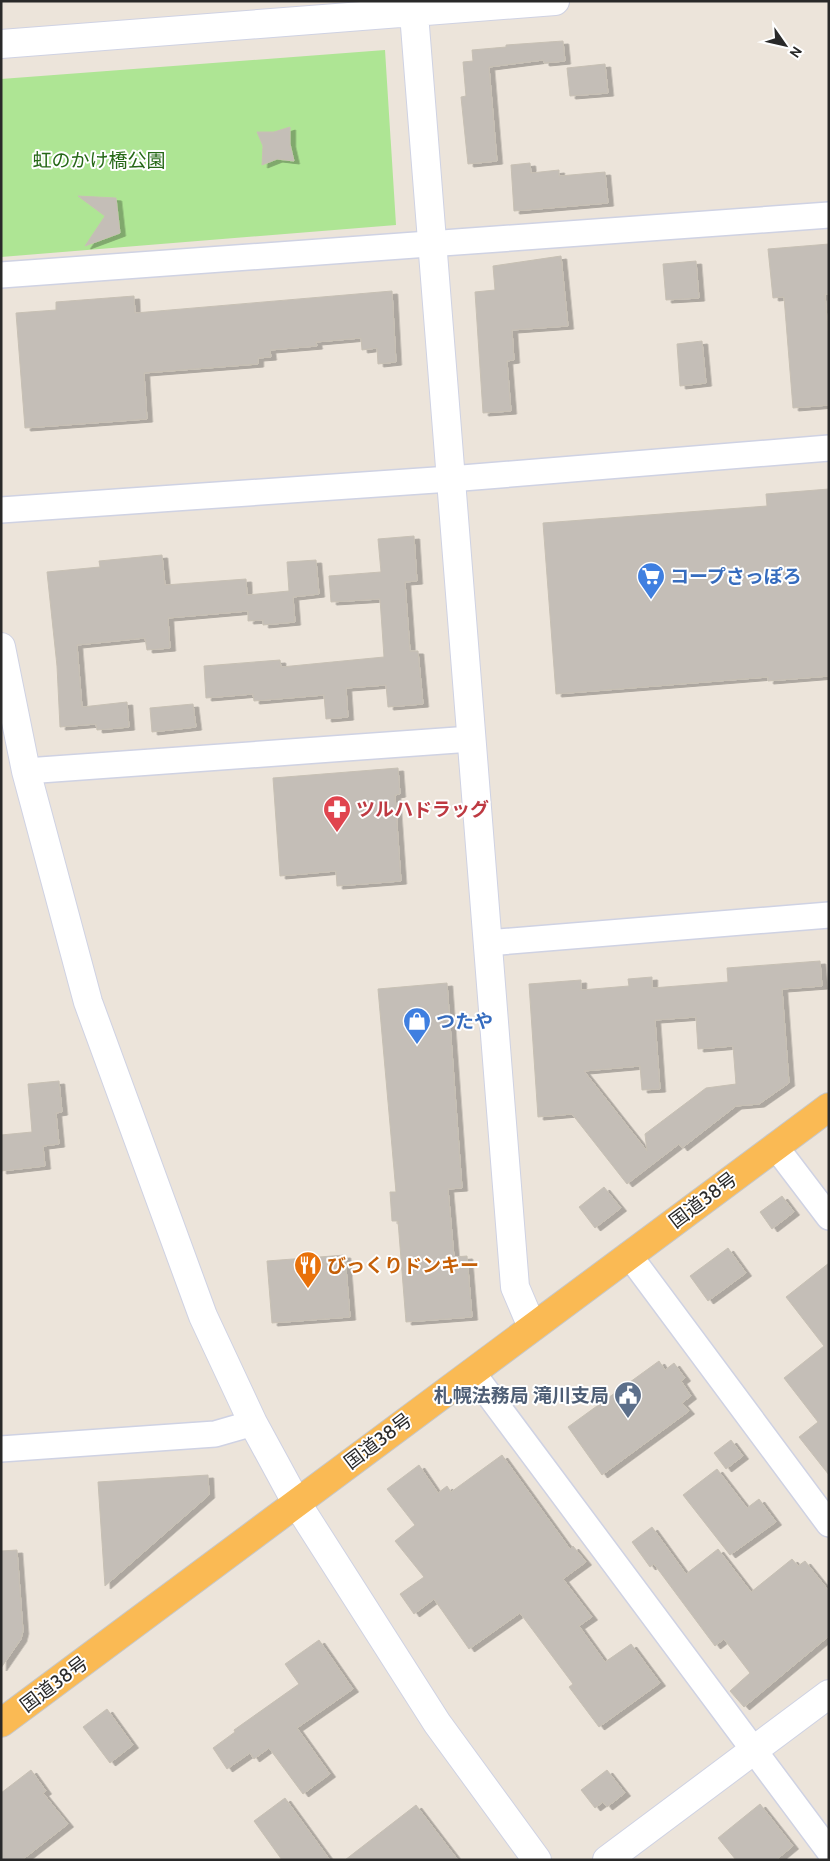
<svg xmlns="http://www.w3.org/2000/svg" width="830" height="1861" viewBox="0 0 830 1861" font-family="Cabin,'Noto Sans JP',sans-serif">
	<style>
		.green { fill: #aee594 }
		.building { fill: #c4beb7; stroke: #c7c0b4; fill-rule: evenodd; filter: url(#shadow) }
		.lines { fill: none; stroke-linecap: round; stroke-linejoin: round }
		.minor-casing { stroke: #cfd2e3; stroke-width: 28 }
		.tertiary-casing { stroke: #cfd2e3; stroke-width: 30 }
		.trunk-casing { stroke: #c7c7c7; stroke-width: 30 }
		.minor { stroke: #fff; stroke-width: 25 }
		.tertiary { stroke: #fff; stroke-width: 28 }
		.trunk { stroke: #faba54; stroke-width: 28 }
		.labels { text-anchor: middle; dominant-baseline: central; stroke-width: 4; stroke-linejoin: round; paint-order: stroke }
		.park-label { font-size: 19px; fill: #266817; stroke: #fff }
		.shop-label { font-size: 19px; font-weight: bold; fill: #366cbe; stroke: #fff; text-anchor: start }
		.health-label { font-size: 19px; font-weight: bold; fill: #be3a42; stroke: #fff; text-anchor: start }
		.street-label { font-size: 19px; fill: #292929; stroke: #fff }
		.food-label { font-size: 19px; font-weight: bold; fill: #c56008; stroke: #fff; text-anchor: start }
		.service-label { font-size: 19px; font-weight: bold; fill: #4e5e75; stroke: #fff; text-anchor: end }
	</style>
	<defs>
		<filter id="shadow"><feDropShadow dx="5.5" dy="3" stdDeviation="0" flood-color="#0004"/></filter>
	</defs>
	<rect width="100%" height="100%" fill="#ece4da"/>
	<path class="green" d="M 385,50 L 396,225 L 1,257 L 1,79 Z"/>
	<path class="building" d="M 563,41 L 565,61 L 544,63 L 543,60 L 489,67 L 497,161 L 468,164 L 461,97 L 466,96 L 463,62 L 473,61 L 472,50 L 506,47 L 506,45 Z
		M 605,64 L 608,93 L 570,96 L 567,68 Z
		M 290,127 L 290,144 L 294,161 L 277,159 L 262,165 L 263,146 L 257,132 L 274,132 Z
		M 530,163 L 531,173 L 559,170 L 559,176 L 605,172 L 608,203 L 514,211 L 511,165 Z
		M 78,196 L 116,198 L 120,233 L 85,246 L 105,216 Z
		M 829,244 L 829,294 L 825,294 L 829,345 L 829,405 L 793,408 L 784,297 L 773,298 L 768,249 Z
		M 561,256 L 568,326 L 512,330 L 514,360 L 507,361 L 511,411 L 483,413 L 475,292 L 495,290 L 493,266 Z
		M 696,261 L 699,298 L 666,300 L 663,264 Z
		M 392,291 L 396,362 L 378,364 L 377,348 L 362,350 L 361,338 L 316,342 L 317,346 L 270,350 L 271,357 L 258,358 L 258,364 L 144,373 L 147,419 L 25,428 L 16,313 L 56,310 L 56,302 L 134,296 L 135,313 Z
		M 702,341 L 706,383 L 680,386 L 677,344 Z
		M 829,489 L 829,676 L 768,681 L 768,677 L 556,694 L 543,523 L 767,506 L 766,494 Z
		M 414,536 L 417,581 L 405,582 L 410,651 L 418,651 L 423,704 L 388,707 L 386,685 L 346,688 L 348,717 L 326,719 L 324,695 L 254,701 L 253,694 L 206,698 L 204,666 L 280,660 L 281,667 L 384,657 L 380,599 L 331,602 L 329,576 L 381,572 L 378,539 Z
		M 162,555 L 165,585 L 246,579 L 247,595 L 289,591 L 287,562 L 316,560 L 319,594 L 293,597 L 295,622 L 263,625 L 263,620 L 248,621 L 248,611 L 168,618 L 170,648 L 147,650 L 145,638 L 77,645 L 82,707 L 127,702 L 129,727 L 97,730 L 96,724 L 60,727 L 57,666 L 47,572 L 100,567 L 99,561 Z
		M 193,704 L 196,727 L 152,732 L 150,708 Z
		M 398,768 L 400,794 L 395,795 L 401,881 L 337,886 L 336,871 L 280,876 L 273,778 Z
		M 820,961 L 822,986 L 782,989 L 789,1083 L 759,1104 L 736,1106 L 682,1148 L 679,1144 L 627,1184 L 572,1114 L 538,1117 L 529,984 L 581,980 L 581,990 L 629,986 L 628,979 L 652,977 L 652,988 L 728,982 L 727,968 ZM 696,1017 L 698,1049 L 733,1046 L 736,1084 L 706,1088 L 645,1134 L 647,1151 L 584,1071 L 640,1066 L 642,1090 L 660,1089 L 655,1020 Z
		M 447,983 L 462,1188 L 448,1189 L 454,1257 L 467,1256 L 472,1317 L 406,1322 L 398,1221 L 392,1221 L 390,1192 L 396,1192 L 378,989 Z
		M 59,1081 L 62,1112 L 56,1113 L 59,1144 L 43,1146 L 45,1166 L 1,1171 L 1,1135 L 32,1132 L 28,1084 Z
		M 604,1187 L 621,1208 L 595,1228 L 579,1207 Z
		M 782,1196 L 794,1212 L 772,1229 L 760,1212 Z
		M 728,1248 L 746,1273 L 708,1301 L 690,1276 Z
		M 345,1255 L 350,1317 L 272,1323 L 267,1261 Z
		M 829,1263 L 829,1475 L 799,1437 L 818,1422 L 784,1378 L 824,1346 L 786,1297 Z
		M 659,1361 L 665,1370 L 674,1363 L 685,1378 L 681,1381 L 691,1396 L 682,1403 L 689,1411 L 602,1475 L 568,1427 Z
		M 731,1440 L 743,1456 L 726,1469 L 714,1453 Z
		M 502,1455 L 570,1549 L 573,1546 L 586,1562 L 563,1579 L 592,1617 L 579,1626 L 605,1662 L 631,1644 L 660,1683 L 599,1727 L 569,1687 L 573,1684 L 520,1613 L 469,1649 L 434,1599 L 414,1614 L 400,1594 L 424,1577 L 395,1541 L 415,1525 L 387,1489 L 419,1465 L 438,1493 L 447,1486 L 451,1492 Z
		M 717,1469 L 747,1508 L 759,1499 L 776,1522 L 730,1555 L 683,1495 Z
		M 208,1475 L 209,1495 L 105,1586 L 98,1482 Z
		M 652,1527 L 686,1574 L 718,1549 L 751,1592 L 792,1559 L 798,1566 L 805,1561 L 829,1591 L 829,1636 L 744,1707 L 730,1691 L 750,1673 L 724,1639 L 715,1646 L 654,1564 L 650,1567 L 632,1542 Z
		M 17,1550 L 23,1631 L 21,1639 L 1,1668 L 1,1551 Z
		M 319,1640 L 353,1689 L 297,1728 L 330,1774 L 303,1794 L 269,1748 L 254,1759 L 250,1753 L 227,1769 L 213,1748 L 235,1732 L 234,1730 L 299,1684 L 285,1664 Z
		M 107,1709 L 133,1745 L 110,1763 L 83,1727 Z
		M 31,1770 L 46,1791 L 43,1793 L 68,1824 L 22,1860 L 1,1860 L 1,1793 Z
		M 607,1770 L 625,1793 L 607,1807 L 603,1802 L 595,1808 L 581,1790 Z
		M 285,1798 L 330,1860 L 282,1860 L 254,1821 Z
		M 760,1804 L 793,1846 L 776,1860 L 736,1860 L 718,1838 Z
		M 416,1805 L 458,1860 L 345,1860 Z"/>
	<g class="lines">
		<g class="minor-casing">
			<path id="minor" d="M 1,275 L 829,215
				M 1,510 L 450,479 L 829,448
				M 26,771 L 471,739
				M 487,943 L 829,915
				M 775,1146 L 829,1217
				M 629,1255 L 829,1524
				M 472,1372 L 829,1851
				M 1,1449 L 215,1434 L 253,1423"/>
		</g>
		<g class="tertiary-casing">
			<path id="tertiary" d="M 413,1 L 515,1287 L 532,1327
				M 1,44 L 555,1
				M 1,647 L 26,771 L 88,1002 L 203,1316 L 253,1423 L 296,1502 L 437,1723 L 537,1860
				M 607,1860 L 829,1694"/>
		</g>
		<g class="trunk-casing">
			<path id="trunk" d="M 1,1723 L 829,1107"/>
		</g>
		<use href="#minor" class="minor"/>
		<use href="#tertiary" class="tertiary"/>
		<use href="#trunk" class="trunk"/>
	</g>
	<defs>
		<g id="supermarket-pin" transform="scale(1.4375)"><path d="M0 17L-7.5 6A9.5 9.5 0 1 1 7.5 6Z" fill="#3f7fe0" stroke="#fff"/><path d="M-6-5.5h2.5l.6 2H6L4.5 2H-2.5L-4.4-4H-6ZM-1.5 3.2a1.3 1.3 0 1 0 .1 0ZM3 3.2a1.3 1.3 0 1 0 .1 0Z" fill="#fff"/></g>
		<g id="pharmacy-pin" transform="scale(1.4375)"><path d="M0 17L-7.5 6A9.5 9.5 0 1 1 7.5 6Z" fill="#e0444e" stroke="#fff"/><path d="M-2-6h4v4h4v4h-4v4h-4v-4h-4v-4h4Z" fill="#fff"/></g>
		<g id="shop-pin" transform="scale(1.4375)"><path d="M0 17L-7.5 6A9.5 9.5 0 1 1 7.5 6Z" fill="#3f7fe0" stroke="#fff"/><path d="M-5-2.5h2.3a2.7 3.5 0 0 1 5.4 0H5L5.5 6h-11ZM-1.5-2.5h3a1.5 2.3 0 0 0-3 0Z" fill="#fff"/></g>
		<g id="restaurant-pin" transform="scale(1.4375)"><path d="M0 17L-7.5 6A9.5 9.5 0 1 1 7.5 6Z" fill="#e8710a" stroke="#fff"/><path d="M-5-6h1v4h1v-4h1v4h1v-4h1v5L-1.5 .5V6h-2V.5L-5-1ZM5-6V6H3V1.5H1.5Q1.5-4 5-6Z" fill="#fff"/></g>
		<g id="civic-pin" transform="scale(1.4375)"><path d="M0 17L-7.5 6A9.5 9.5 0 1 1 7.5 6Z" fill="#5c6f8a" stroke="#fff"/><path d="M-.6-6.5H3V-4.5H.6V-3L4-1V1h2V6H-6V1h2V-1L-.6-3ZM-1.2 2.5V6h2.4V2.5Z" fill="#fff"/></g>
	</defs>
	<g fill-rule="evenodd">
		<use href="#supermarket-pin" x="651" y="576"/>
		<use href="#pharmacy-pin" x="337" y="809"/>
		<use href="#shop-pin" x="417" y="1021"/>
		<use href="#restaurant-pin" x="308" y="1265"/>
		<use href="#civic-pin" x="628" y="1395"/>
	</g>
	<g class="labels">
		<g class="park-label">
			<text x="99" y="160">虹のかけ橋公園</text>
		</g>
		<g class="shop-label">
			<text x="670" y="576">コープさっぽろ</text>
			<text x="436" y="1021">つたや</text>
		</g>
		<g class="health-label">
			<text x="356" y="809">ツルハドラッグ</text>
		</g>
		<g class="street-label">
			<text transform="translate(703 1200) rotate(-37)">国道38号</text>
			<text transform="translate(378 1441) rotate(-37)">国道38号</text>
			<text transform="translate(54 1684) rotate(-37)">国道38号</text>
		</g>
		<g class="food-label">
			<text x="327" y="1265">びっくりドンキー</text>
		</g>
		<g class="service-label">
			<text x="609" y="1395">札幌法務局 滝川支局</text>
		</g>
	</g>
	<rect width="830" height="1861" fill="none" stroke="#292929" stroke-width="5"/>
	<g transform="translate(785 45) rotate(124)" stroke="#ffffff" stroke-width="4" paint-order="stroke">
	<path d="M0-4L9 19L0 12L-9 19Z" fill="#292929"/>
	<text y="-8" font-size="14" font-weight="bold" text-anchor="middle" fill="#292929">N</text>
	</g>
</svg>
